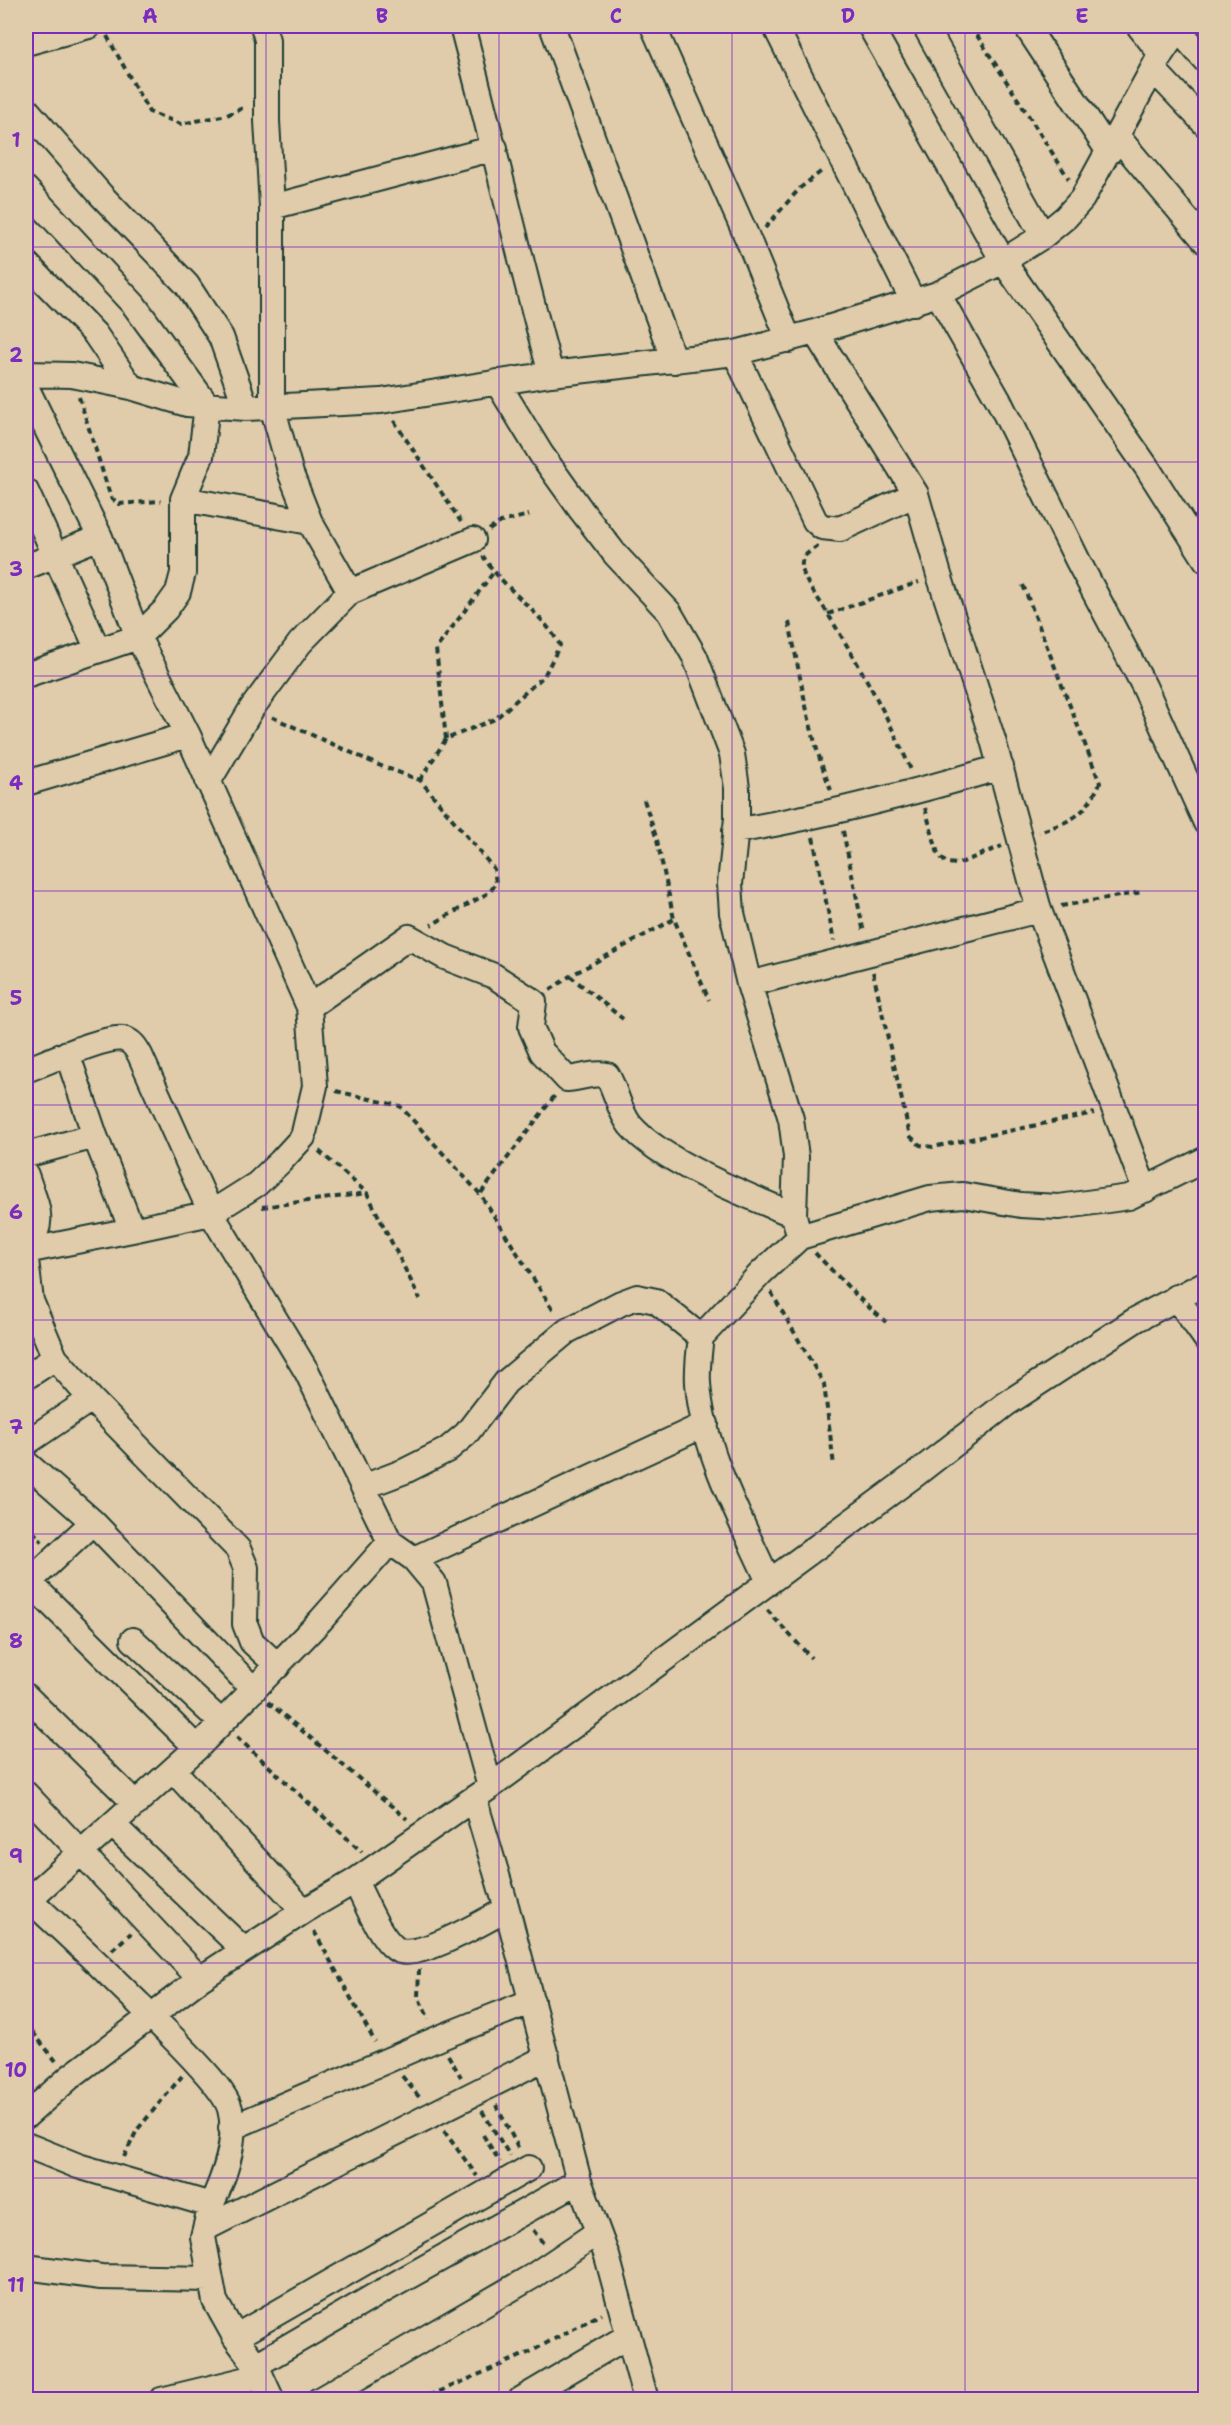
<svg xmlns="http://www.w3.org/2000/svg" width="1231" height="2425" viewBox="0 0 1231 2425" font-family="'Shantell Sans',sans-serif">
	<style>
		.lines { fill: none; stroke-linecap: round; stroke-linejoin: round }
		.minor-casing { stroke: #1f3d34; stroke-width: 28 }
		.path { stroke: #1f3d34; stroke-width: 4; stroke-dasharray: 6 4.5; stroke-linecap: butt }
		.minor { stroke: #e0cbaa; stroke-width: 24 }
		.grid { fill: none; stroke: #7b2cbf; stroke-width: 1.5; stroke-opacity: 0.55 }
		.neatline { fill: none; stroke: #7b2cbf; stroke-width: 2 }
		.grid-label { font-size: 20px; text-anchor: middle; font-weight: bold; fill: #7b2cbf }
	</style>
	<rect width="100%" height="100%" fill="#e0cbaa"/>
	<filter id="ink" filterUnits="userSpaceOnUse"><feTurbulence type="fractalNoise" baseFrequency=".0167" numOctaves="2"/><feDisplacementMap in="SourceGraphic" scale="12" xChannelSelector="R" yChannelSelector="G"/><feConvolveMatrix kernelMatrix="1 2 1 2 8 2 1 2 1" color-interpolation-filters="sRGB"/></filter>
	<g filter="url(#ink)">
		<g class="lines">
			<g class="minor-casing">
				<path id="minor" d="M 263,26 L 267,40 L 267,121 L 272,207 L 272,406 L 291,474 L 310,522
					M 462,26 C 493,141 519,258 551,374
					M 552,26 L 674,361
					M 653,26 L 750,244 L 789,340
					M 775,26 L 914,303
					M 870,26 L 1003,261 L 1148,469 L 1206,560
					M 925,26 L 1043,236
					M 1026,26 L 1109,152
					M 1139,26 L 1161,54
					M 1178,29 L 1206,61
					M 26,43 L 89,26
					M 1154,70 L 1206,125
					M 26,109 L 101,195 L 187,285 L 221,337 L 246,408
					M 1117,136 L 1206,242
					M 26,189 L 134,305 L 207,405 L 201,456 L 183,499 L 183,573 L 178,592 L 166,609 L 138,637 L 26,675
					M 272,207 L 495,148
					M 26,263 L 95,334 L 131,387
					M 938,294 L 999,401 L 1078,561 L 1144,686 L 1206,823
					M 815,332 L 916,494 L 939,575 L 993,740 L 1039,910 L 1145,1190
					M 735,353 L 815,521 L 822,527 L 840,529 L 916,494
					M 26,374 L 72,375 L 131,387 L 187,404 L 246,408 L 381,401 L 551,374 L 735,353 L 815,332 L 938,294 L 1003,261 L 1043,236 L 1066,217 L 1082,199 L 1161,54 L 1180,26
					M 497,382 L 541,454 L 581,510 L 615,554 L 669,612 L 695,657 L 732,754 L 737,788 L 737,818 L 730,884 L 732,913 L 749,984 L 791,1119 L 796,1157 L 794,1215
					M 26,387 L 100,537 L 138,637 L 188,735 L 309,1007 L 315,1086 L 303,1137 L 280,1162 L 257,1184 L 211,1213 L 132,1230 L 95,1136 L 67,1053
					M 26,491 L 98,650
					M 183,499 L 310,522 L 350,592 L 473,540
					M 26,567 L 100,537
					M 208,782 L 252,708 L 300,643 L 350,592
					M 26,783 L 188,735
					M 735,831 C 826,816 913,793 1001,767
					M 749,984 L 1039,910
					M 309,1007 L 409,937 L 445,957 L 494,976 L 534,1002 L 531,1027 L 542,1052 L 567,1079 C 580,1078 596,1072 607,1075 C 616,1090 619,1111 630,1125 C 660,1161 750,1197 794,1215 L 797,1228
					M 26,1070 C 45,1063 106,1035 124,1039 C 133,1042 136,1048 140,1055 L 211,1213 L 307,1372 L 390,1542 L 414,1559 L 434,1583 L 490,1787
					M 26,1155 L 95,1136
					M 26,1175 C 36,1206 48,1221 26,1250
					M 26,1251 L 132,1230
					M 26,1260 L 31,1301 L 55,1358 L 91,1399 L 238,1549 L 246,1568 L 245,1624 L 252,1642 L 278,1666
					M 1176,1297 L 1206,1339
					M 701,1337 C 699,1352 697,1367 698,1383 C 702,1449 742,1522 769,1582
					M 26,1377 L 55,1358
					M 26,1443 L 91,1399
					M 26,1463 L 93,1522 L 254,1690
					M 363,1487 L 405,1471 L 447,1450 L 466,1434 L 506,1382 L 567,1331 L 621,1303 L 637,1297 L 656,1301 L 701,1337 L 761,1273 L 800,1237 L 930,1198 L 963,1195 L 1021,1205 L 1059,1207 L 1129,1197 L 1206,1159
					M 414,1559 L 706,1424
					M 26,1579 L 197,1748
					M 29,1582 L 93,1522
					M 133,1640 L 221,1722
					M 26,1696 L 136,1804
					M 173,1770 L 304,1911
					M 26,1794 L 200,1979
					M 474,1798 L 507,1909 L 579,2181 L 607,2256 L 646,2400
					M 113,1825 L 244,1950
					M 355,1881 C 365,1900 379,1937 396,1949 C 415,1963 488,1919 507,1909
					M 29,1899 C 79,1945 128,1992 176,2041 C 190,2056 225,2090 230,2109 C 238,2139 224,2178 211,2205
					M 26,1902 L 197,1748 L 321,1620 L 390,1542
					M 26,2116 L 70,2077 L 200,1979 L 304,1911 L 355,1881 L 490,1787 L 916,1474 L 1006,1404 L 1137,1319 L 1206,1283
					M 231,2128 L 439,2038 L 532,2001
					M 26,2145 L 78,2166 L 211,2205 L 203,2237 L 215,2301 L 235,2337 L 256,2365 L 272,2400
					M 206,2228 L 547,2057
					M 26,2267 L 101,2277 L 210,2279
					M 235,2337 L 529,2168
					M 256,2365 L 381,2292 L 579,2181
					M 161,2400 L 260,2376
					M 319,2400 L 533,2276 L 598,2232
					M 520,2400 L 628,2336"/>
			</g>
			<path class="path" d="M 971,26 L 1069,179
				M 107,36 L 149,112 L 181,124 L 227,115 L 245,107
				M 765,228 L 800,188 L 823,170
				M 79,397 L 111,498 L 119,504 L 161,501
				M 394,421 L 461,522
				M 489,530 L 501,522 L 529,515
				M 818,546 C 812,550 803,555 802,562 C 800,575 814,593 821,603 C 855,657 886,712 911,770
				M 1023,585 L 1100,783 C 1084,817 1073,820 1039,832
				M 828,614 L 919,582
				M 789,622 C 801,679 809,736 831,790
				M 272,717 L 381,766 L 420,780 L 494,869 L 496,883 L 490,892 L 431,925
				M 446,739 L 436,649 L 493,573
				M 420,780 L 446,739 L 495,719 L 544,676 L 560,645 C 540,610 504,590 483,556
				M 644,800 L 657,840 L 674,919 L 709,1000
				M 925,808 L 938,854 L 946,863 L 958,864 L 1002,846
				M 843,831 L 864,933
				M 813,837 L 834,941
				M 1061,906 L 1142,892
				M 873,972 L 910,1136 L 920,1145 L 933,1147 L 1094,1113
				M 570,976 L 623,1019
				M 550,990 L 570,976 L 674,919
				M 336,1091 L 400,1106 L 480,1194 L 555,1313
				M 319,1151 L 367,1193 L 420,1299
				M 481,1193 L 556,1094
				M 262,1207 L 367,1193
				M 815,1253 L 865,1304 L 886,1322
				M 771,1292 L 824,1384 L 834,1466
				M 26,1523 L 42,1542
				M 767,1610 L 811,1658
				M 268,1702 L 407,1819
				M 237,1737 L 362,1852
				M 314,1931 L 375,2042
				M 112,1950 L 131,1933
				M 419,1969 L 418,1997 L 429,2019
				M 26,2024 L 56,2061
				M 448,2055 L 461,2077
				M 402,2076 L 420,2098
				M 496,2105 L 519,2149
				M 482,2111 L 510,2156
				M 444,2131 L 477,2176
				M 483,2135 L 500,2162
				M 124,2157 L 137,2130 L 182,2076
				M 533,2230 L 543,2243
				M 420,2400 L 528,2353 L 601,2314"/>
			<use href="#minor" class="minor"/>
		</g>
	</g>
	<path class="grid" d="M 266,26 L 266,2400M 499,26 L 499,2400M 732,26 L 732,2400M 965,26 L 965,2400M 26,247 L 1206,247M 26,462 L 1206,462M 26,676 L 1206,676M 26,891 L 1206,891M 26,1105 L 1206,1105M 26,1320 L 1206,1320M 26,1534 L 1206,1534M 26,1749 L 1206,1749M 26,1963 L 1206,1963M 26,2178 L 1206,2178"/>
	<rect width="1231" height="2425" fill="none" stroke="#e0cbaa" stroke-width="66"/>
	<rect x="33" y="33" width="1165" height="2359" class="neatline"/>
	<g class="grid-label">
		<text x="150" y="23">A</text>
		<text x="382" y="23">B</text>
		<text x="616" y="23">C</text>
		<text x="848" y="23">D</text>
		<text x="1082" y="23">E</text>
		<text x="16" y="147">1</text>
		<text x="16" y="362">2</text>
		<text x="16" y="576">3</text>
		<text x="16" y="790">4</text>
		<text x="16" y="1005">5</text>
		<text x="16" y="1219">6</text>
		<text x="16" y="1434">7</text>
		<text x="16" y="1648">8</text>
		<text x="16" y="1863">9</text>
		<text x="16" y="2077">10</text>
		<text x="16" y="2292">11</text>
	</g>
</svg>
